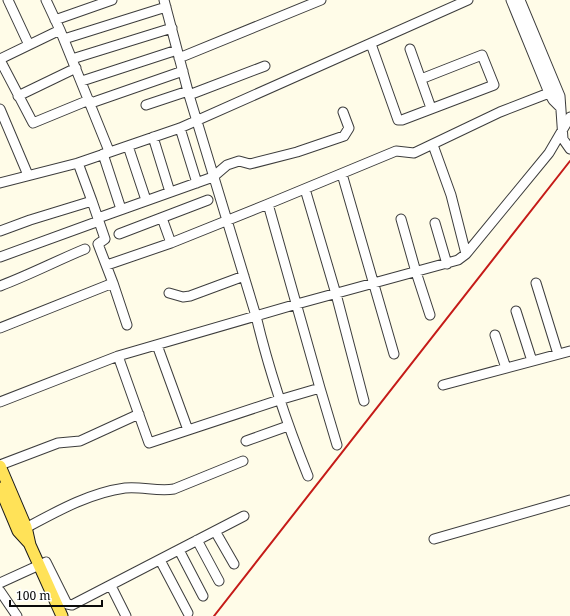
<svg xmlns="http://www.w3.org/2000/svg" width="570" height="616" viewBox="0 0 570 616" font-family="'Noto Serif',serif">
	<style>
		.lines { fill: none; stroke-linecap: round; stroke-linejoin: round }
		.minor-casing { stroke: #3d3d3d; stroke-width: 11 }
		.major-casing { stroke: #1b1b1b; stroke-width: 13 }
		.minor { stroke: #fff; stroke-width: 9 }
		.major { stroke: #ffe258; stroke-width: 11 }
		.rail { stroke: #c51b18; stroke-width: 2 }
	</style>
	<rect width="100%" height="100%" fill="#fffce8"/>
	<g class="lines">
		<g class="minor-casing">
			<path id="minor" d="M 8,0 L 29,45
				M 164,0 L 189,95 L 256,316 C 269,371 287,424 308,476
				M 511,0 L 549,93 L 553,100 L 560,107
				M 520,0 L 560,96 L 563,139 L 570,149
				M 55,20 L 112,0
				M 60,30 L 109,151
				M 64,39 L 166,7
				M 371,44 L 398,120 L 402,120 L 494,85 L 482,55 L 421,79
				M 410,49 L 431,108
				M 179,58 L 321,0
				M 0,59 L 60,30 L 46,0
				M 72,59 L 172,28
				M 0,60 L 33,123 L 89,100
				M 82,81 L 177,50
				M 189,95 L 265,66
				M 18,96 L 76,68
				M 91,103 L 183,71
				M 146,105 L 188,91
				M 0,109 L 28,175
				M 180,128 L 197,183
				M 153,137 L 170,192
				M 433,145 L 451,195 L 466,254
				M 128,146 L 146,200
				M 103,154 L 121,209
				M 78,163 L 92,201
				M 342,174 L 394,354
				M 0,183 L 78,163 L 180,128 L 468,0
				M 305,189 L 336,294 L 364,401
				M 98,218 L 213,177 L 227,165 L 239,161 L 250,164 L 297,152 L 344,136 L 349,128 L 343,112
				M 162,218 L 171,243
				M 401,219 L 416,272 L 430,315
				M 435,223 L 447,264
				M 0,231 L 30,220 L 92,201 L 105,239 L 98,244 L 113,283 L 0,328
				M 119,234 L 208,200
				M 0,257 L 99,221
				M 107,265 L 171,243 L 268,204
				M 113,283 L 127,325
				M 536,283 L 558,354
				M 0,286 C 29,275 56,261 85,249
				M 169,293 L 183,297 L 190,296 L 244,276
				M 516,311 L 532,361
				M 495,335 L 506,368
				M 157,345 L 188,430
				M 118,356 L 149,443 L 279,400 L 320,388 L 268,204 L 396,151 L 414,153 L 500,112 L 549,93
				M 443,385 L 570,351
				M 320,388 L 337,445
				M 0,402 L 118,356 L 297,304 L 458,260 L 466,254 L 549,153 L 570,117
				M 246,441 L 288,426
				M 0,465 L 58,443 L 80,441 L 139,414
				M 22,530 C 54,513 88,493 125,488 C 141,486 158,492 174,489 L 243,461
				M 215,531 L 234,564
				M 434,539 L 570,500
				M 197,540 L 219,581
				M 179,550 L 203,596
				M 160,560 L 188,613
				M 0,583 L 46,562 L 67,604 L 72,605 L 244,516
				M 111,586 L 126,616
				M 0,591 L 17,616"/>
		</g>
		<g class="major-casing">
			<path id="major" d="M 0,466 L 26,527 L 30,545 L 62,616
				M 0,488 L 18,531 L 29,543"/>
		</g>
		<use href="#minor" class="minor"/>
		<use href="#major" class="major"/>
		<path class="rail" d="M 214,616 L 570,161"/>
	</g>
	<path d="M10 600v6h92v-6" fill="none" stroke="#0a0a0a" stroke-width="2"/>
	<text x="16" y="600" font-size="12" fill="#0a0a0a" stroke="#ffffff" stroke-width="3" paint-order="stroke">100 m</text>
</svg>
